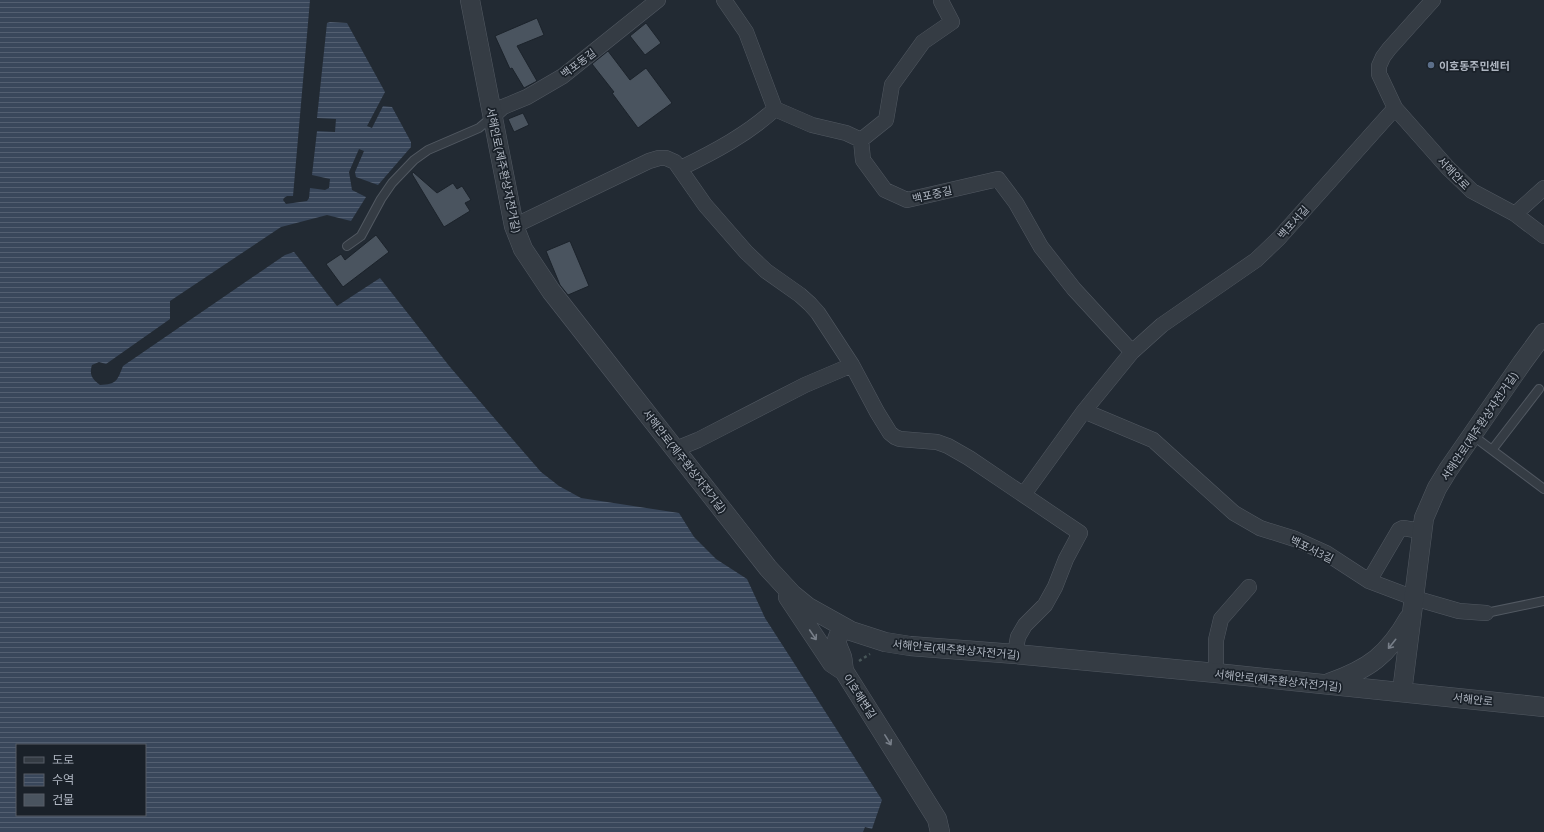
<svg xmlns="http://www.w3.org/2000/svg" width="1544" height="832" viewBox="0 0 1544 832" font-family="'Open Sans','Noto Sans KR',sans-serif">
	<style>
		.water { fill: url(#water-rules); fill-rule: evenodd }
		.building { fill: #4a545f; stroke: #1c232b }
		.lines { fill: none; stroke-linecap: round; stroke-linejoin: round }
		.service-casing { stroke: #525962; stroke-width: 10 }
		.minor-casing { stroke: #525962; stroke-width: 16 }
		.tertiary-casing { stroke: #525962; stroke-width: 20 }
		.path { stroke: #485759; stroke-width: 2.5; stroke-dasharray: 3 3; stroke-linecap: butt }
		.service { stroke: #353c44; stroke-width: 8 }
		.minor { stroke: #353c44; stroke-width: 15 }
		.tertiary { stroke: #353c44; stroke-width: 19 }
		.oneway { stroke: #787f89 }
		.service-dot { fill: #5c6f8a; stroke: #1a2129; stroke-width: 1.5 }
		.labels { text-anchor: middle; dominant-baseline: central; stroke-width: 3.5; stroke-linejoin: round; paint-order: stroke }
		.street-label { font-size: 11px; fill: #afb6c1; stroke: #1a2129 }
		.poi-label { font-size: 11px; font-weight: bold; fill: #afb6c1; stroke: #1a2129; text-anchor: start }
	</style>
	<defs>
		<pattern id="water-rules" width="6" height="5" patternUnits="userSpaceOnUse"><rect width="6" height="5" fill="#39475b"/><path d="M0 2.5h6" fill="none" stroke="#535f71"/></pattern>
	</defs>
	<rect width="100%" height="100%" fill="#222a33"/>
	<path class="water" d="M 0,0 L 310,0 L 293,196 L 287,196 L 284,198 L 283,200 L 286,204 L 307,201 L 309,198 L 310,188 L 325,190 L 329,188 L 330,179 L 312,175 L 317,131 L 335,132 L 336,119 L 317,118 L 327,23 L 330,22 L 347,23 L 385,92 L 367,126 L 372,128 L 383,106 L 392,107 L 411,142 L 411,147 L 378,185 L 356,177 L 355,172 L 364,151 L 359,149 L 349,172 L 352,190 L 366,197 L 351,221 L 327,215 L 281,227 L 170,301 L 170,319 L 106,364 L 99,362 L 92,365 C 89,375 92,379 100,385 C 117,384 117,381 123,366 L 285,255 L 294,252 L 337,306 L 380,278 L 450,367 L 541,472 L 559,486 L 581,498 L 679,513 L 694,537 L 716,559 L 747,579 L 765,618 L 882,800 L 872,829 L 865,827 L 863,832 L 0,832 ZM 17,745 L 145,745 L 145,815 L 17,815 Z"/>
	<path class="building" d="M 537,18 L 544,35 L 517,46 L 537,81 L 524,88 L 512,68 L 510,69 L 495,36 Z
		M 646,23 L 661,43 L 645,55 L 630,36 Z
		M 608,51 L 630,80 L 646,68 L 672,103 L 638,128 L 612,93 L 614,92 L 592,64 Z
		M 523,113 L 529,125 L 514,132 L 508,119 Z
		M 413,172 L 437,193 L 453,183 L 457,189 L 462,186 L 471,200 L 465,203 L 470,211 L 444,227 L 412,174 Z
		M 376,235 L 389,252 L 343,287 L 326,264 L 341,254 L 345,260 Z
		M 570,241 L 589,286 L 568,295 L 560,285 L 546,251 Z"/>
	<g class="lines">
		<g class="service-casing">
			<path id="service" d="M 347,246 L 361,236 L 381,199 L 392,183 L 414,160 L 428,150 L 479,128 L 492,117
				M 1472,435 L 1544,489
				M 1492,450 L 1539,389
				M 1486,613 L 1544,601"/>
		</g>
		<g class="minor-casing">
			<path id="minor" d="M 724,0 L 746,32 L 775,109
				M 1433,0 L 1389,49 L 1383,57 L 1379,66 L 1379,74 L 1395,108 L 1448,168 L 1472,191 L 1515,214 L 1544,236
				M 493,116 L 503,107 L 527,97 L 563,76 L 658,0
				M 861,140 L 886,120 L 892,85 L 923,42 L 952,22 L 941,1
				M 681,168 C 714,152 748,134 775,109 L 812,125 L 846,133 L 861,140 L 863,160 L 885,190 L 907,200 L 998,179 L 1016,203 L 1041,247 L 1074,289 L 1132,352
				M 1515,214 L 1544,188
				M 514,226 L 649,161 L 659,158 L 666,158 L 675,162 L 705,205 L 746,252 L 766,271 L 800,295 L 810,304 L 818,313 L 852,365 L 877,412 L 890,433 L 895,437 L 900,439 L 937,442 L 948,446 L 969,458 L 1080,533 L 1066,559 L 1055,587 L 1045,605 L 1025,625 L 1018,637 L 1015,654
				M 1084,411 L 1153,440 L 1234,513 L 1260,528 L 1295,539 L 1326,553 L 1369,581 L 1414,598 L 1459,611 L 1486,613
				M 676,449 L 698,440 L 805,385 L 852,365
				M 1024,494 L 1084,411 L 1132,352 L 1162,325 L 1256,260 L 1279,238 L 1395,108
				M 1369,581 L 1399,530 L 1403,528 L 1421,531
				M 1216,673 L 1216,640 L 1221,619 L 1249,587"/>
		</g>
		<g class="tertiary-casing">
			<path id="tertiary" d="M 470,0 L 514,226 L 523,249 L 551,291 L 768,568 L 792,594 L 808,607 L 851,631 L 885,642 L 910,646 L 1015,654 L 1216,673 L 1544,707
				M 788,597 L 832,663 L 844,671 L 937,819 L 940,832
				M 843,627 C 834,643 836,641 842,657 C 843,661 843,666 844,670
				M 1329,683 C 1369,669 1388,655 1409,618
				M 1402,692 L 1424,518 L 1437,488 L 1448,470 L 1522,363 L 1544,333"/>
		</g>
		<path class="path" d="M 859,661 L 870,654"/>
		<use href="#service" class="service"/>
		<use href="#minor" class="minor"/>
		<use href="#tertiary" class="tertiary"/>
	</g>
	<defs><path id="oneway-shaft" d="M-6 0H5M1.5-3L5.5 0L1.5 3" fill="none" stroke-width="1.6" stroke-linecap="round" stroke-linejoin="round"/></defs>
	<g class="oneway">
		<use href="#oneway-shaft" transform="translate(813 635) rotate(56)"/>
		<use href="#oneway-shaft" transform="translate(1392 644) rotate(129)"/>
		<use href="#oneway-shaft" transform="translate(888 740) rotate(58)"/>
	</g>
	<circle class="service-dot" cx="1431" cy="65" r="4"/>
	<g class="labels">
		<g class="street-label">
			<text transform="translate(578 63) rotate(-37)">백포동길</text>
			<text transform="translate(504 170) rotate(78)">서해안로(제주환상자전거길)</text>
			<text transform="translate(1454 173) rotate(46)">서해안로</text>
			<text transform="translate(932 194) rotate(-13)">백포중길</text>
			<text transform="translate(1293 222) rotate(-48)">백포서길</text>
			<text transform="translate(1479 426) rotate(-56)">서해안로(제주환상자전거길)</text>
			<text transform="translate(685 461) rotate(52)">서해안로(제주환상자전거길)</text>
			<text transform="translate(1312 549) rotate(26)">백포서3길</text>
			<text transform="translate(956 649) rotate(5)">서해안로(제주환상자전거길)</text>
			<text transform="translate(1278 680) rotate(6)">서해안로(제주환상자전거길)</text>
			<text transform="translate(860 696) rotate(57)">이호해변길</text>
			<text transform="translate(1473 699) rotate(6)">서해안로</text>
		</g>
		<g class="poi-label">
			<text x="1439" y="65">이호동주민센터</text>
		</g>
	</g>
	<rect x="16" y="744" width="130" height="72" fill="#1a2129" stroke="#565d66"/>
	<rect x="24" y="757" width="20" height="6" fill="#353c44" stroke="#565d66"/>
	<text x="52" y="764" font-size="12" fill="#afb6c1">도로</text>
	<rect x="24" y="774" width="20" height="12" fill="url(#water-rules)" stroke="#565d66"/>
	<text x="52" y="784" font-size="12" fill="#afb6c1">수역</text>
	<rect x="24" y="794" width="20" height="12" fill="#4a545f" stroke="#565d66"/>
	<text x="52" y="804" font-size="12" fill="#afb6c1">건물</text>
</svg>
